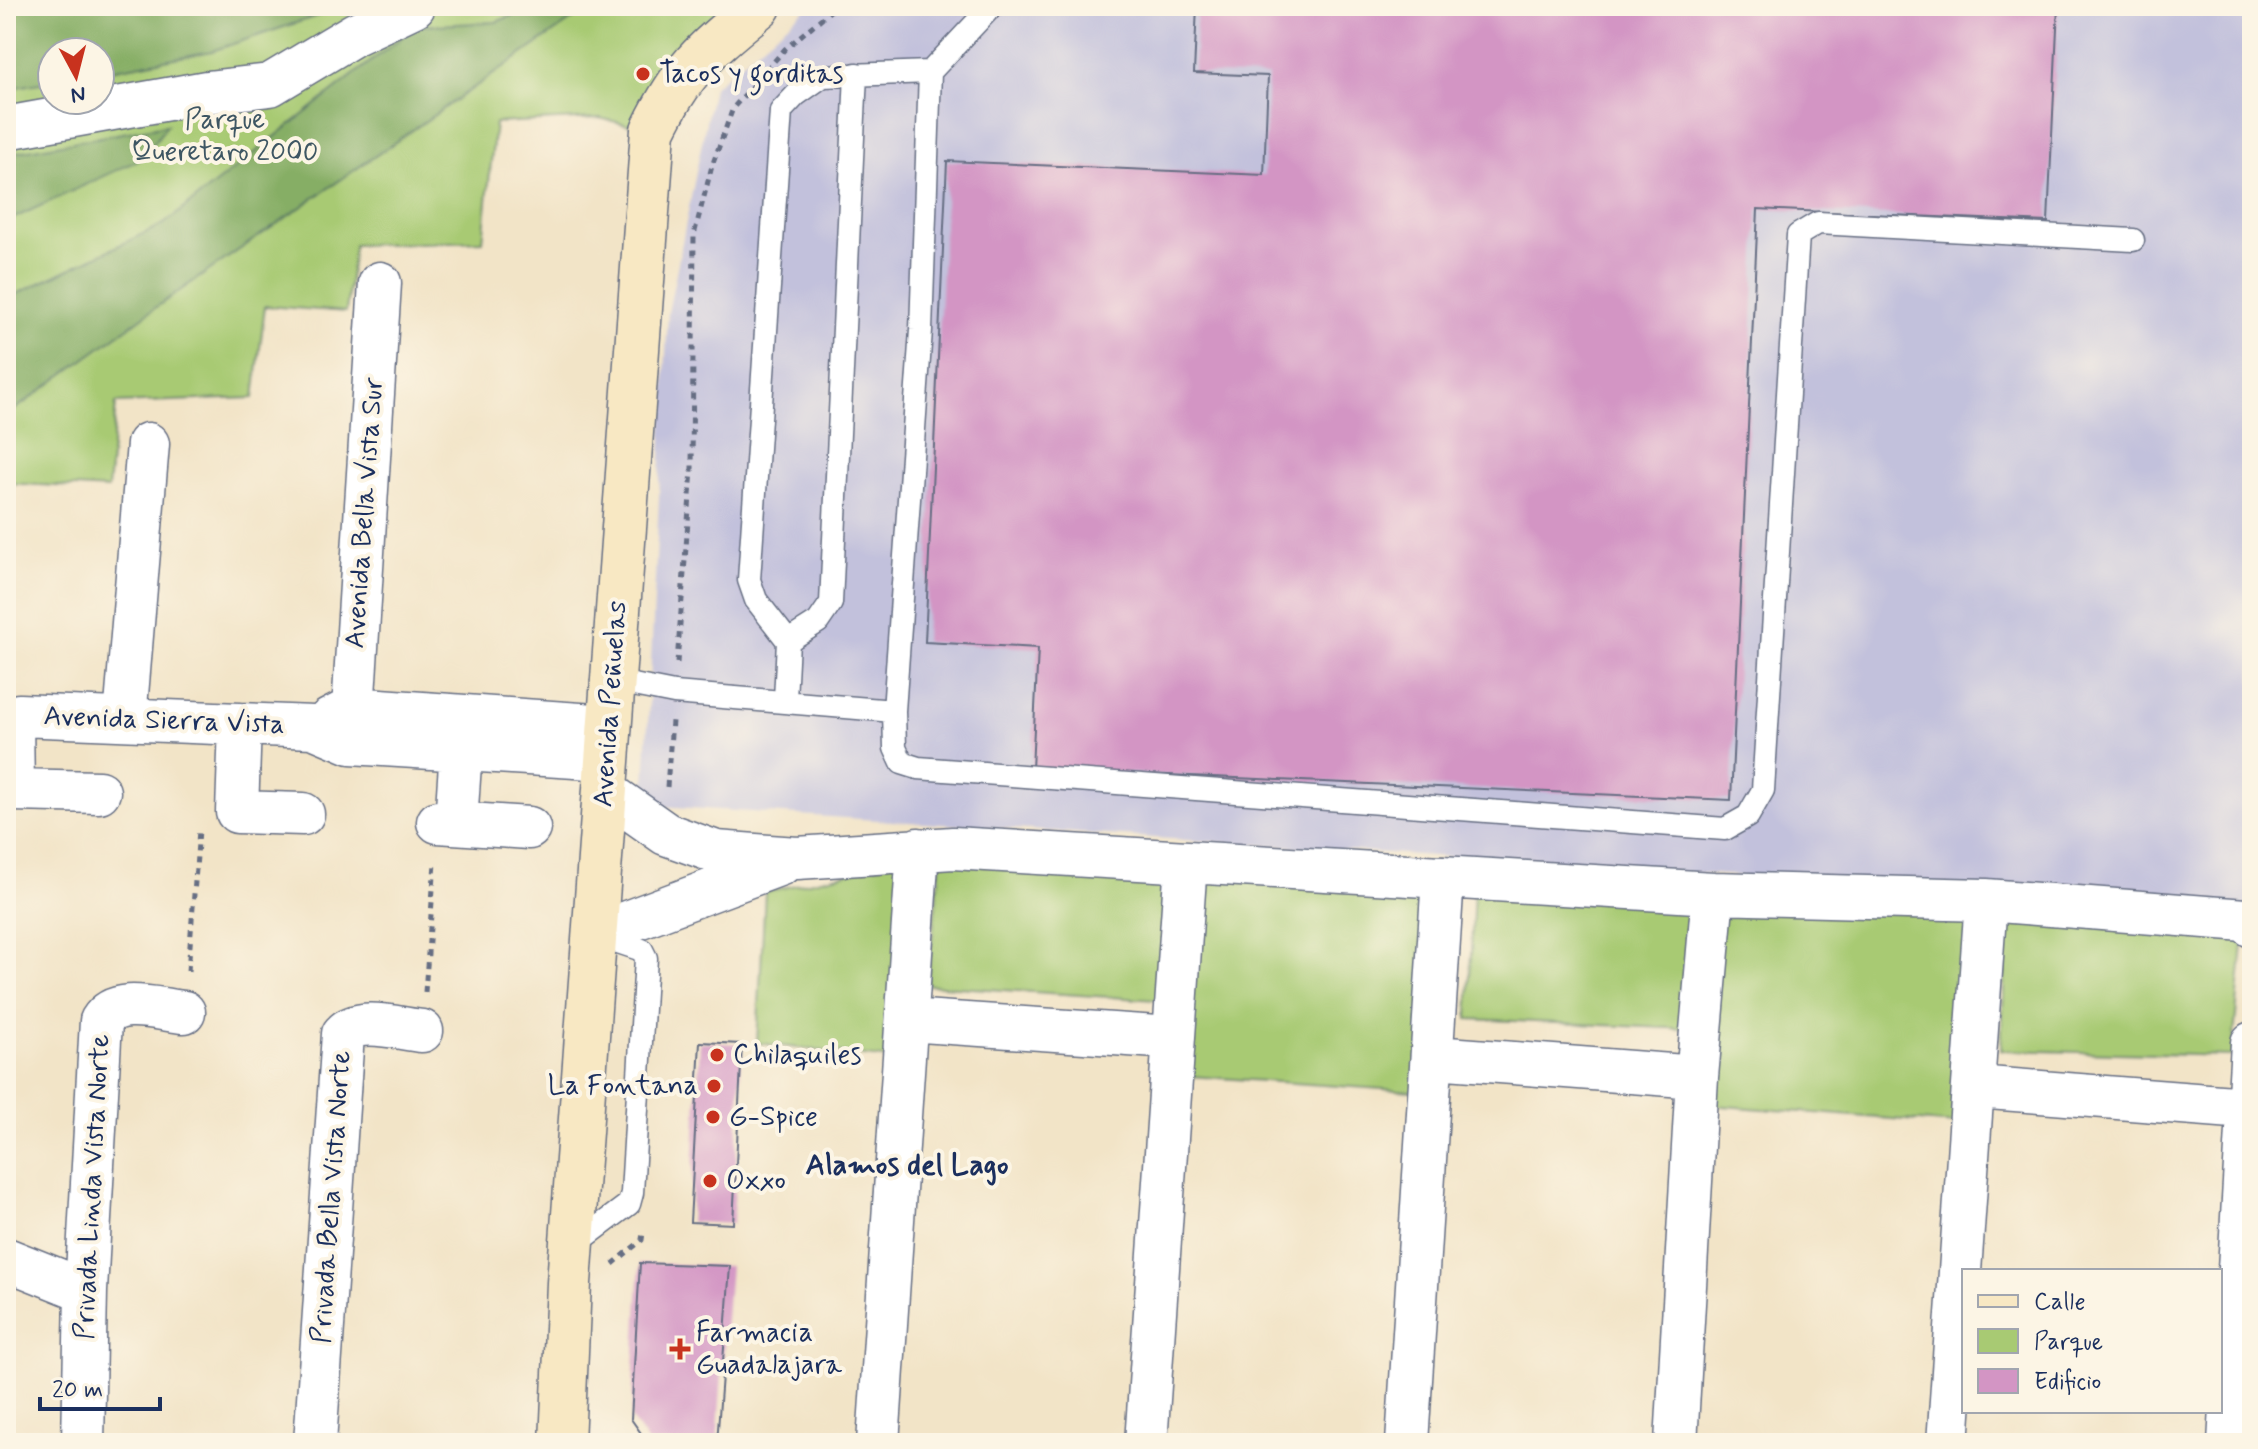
<svg xmlns="http://www.w3.org/2000/svg" width="2258" height="1449" viewBox="0 0 2258 1449" font-family="Mynerve,sans-serif">
	<style>
		.industrial { fill: #c2c1dc }
		.green { fill: #a8ca73; stroke: #627c68; stroke-width: 2; fill-rule: evenodd }
		.forest { fill: #86ae65; stroke: #506e62; stroke-width: 2 }
		.building { fill: #d395c4 }
		.lines { fill: none; stroke-linecap: round; stroke-linejoin: round }
		.lane-casing { stroke: #666e83; stroke-width: 25 }
		.street-casing { stroke: #666e83; stroke-width: 45 }
		.secondary-casing { stroke: #666e83; stroke-width: 47 }
		.path { stroke: #666e83; stroke-width: 5; stroke-dasharray: 6 6; stroke-linecap: butt }
		.lane { stroke: #fff; stroke-width: 22 }
		.street { stroke: #fff; stroke-width: 42 }
		.secondary { stroke: #f8e8c3; stroke-width: 44 }
		.poi-dot { fill: #c8321e; stroke: #fcf5e5; stroke-width: 3 }
		.labels { text-anchor: middle; dominant-baseline: central; stroke-width: 8; stroke-linejoin: round; paint-order: stroke }
		.poi-label { font-size: 28px; fill: #1b2f5e; stroke: #fcf5e5; text-anchor: start }
		.park-label { font-size: 28px; fill: #3e5663; stroke: #fcf5e5 }
		.street-label { font-size: 28px; fill: #1b2f5e; stroke: #fcf5e5 }
		.neighbourhood-label { font-size: 30px; font-weight: bold; fill: #1b2f5e; stroke: #fcf5e5 }
	</style>
	<rect width="100%" height="100%" fill="#fcf5e5"/>
	<filter id="ink" filterUnits="userSpaceOnUse"><feTurbulence type="fractalNoise" baseFrequency=".0125" numOctaves="2"/><feDisplacementMap in="SourceGraphic" scale="16" xChannelSelector="R" yChannelSelector="G"/><feConvolveMatrix kernelMatrix="1 2 1 2 8 2 1 2 1" color-interpolation-filters="sRGB"/></filter>
	<filter id="wash" filterUnits="userSpaceOnUse"><feTurbulence type="fractalNoise" baseFrequency=".006" numOctaves="4" result="noise"/><feDisplacementMap in="SourceGraphic" scale="32" xChannelSelector="R" yChannelSelector="G"/><feGaussianBlur stdDeviation="1.8" result="paint"/><feColorMatrix in="noise" values="0 0 0 0 0 0 0 0 0 0 0 0 0 0 0 0 0 1.4 0 .05"/><feComposite in="paint" operator="in"/></filter>
	<g filter="url(#wash)">
		<rect width="100%" height="100%" fill="#f2e4c7"/>
		<path class="industrial" d="M 809,6 L 2252,6 L 2252,909 L 644,805 L 668,313 L 713,87 Z"/>
		<path class="green" d="M 6,6 L 768,6 L 653,130 L 599,118 L 495,123 L 483,241 L 354,245 L 346,312 L 265,306 L 254,398 L 116,403 L 108,489 L 6,483 ZM 52,52 L 100,52 L 100,100 L 52,100 Z
			M 908,859 L 898,1060 L 757,1043 L 765,892 Z
			M 941,859 L 1173,870 L 1171,1001 L 927,985 Z
			M 1187,863 L 1440,881 L 1427,1092 L 1174,1075 Z
			M 1474,889 L 1701,900 L 1689,1029 L 1468,1019 Z
			M 1705,900 L 1982,901 L 1956,1124 L 1684,1103 Z
			M 2007,922 L 2244,935 L 2232,1056 L 2001,1050 Z"/>
		<path class="forest" d="M 6,6 L 347,6 L 212,51 L 100,72 L 100,52 L 52,52 L 52,81 L 6,89 Z
			M 536,6 L 592,6 L 155,308 L 6,416 L 6,299 L 164,224 L 416,26 L 496,22 Z
			M 167,125 L 143,158 L 6,222 L 6,154 Z"/>
		<g id="blocks">
			<path class="building" d="M 1197,6 L 2058,6 L 2048,222 L 1758,209 L 1731,800 L 1032,769 L 1038,648 L 925,642 L 947,161 L 1264,175 L 1268,76 L 1194,73 Z
				M 700,1042 L 742,1044 L 733,1224 L 690,1222 Z
				M 640,1263 L 730,1266 L 717,1443 L 648,1443 L 631,1419 Z"/>
		</g>
	</g>
	<g filter="url(#ink)">
		<use href="#blocks" fill-opacity="0" stroke="#666e83" stroke-width="2"/>
		<g class="lines">
			<g class="lane-casing">
				<path id="lane" d="M 788,641 L 818,622 L 831,603 L 856,74
					M 613,681 L 674,693 L 894,711 L 921,330 L 930,72 L 992,6
					M 785,699 L 788,641 L 756,600 L 749,580 L 781,111 L 796,95 L 823,76 L 930,72
					M 894,711 L 895,748 L 902,763 L 918,768 L 1725,829 L 1748,816 L 1763,790 L 1798,235 L 1818,223 L 2133,240
					M 573,1246 L 629,1204 L 632,1193 L 646,958 L 642,950 L 600,936"/>
			</g>
			<g class="street-casing">
				<path id="street" d="M 6,128 L 207,92 L 270,85 L 355,34 L 414,6
					M 125,719 L 148,444
					M 329,720 L 352,708 L 609,726
					M 240,724 L 237,812 L 303,814
					M 351,743 L 380,283
					M 605,791 L 666,834 L 716,852 L 797,858 L 953,848 L 1713,893 L 1986,900 L 2245,920 L 2252,926
					M 99,792 L 13,790 L 12,720 L 19,715 L 313,727 L 351,743 L 607,759
					M 438,822 L 529,828
					M 456,823 L 461,749
					M 595,934 L 781,864
					M 907,1020 L 1172,1038
					M 1434,1057 L 1697,1077
					M 1976,1087 L 2246,1108
					M 6,1259 L 86,1291
					M 83,1443 L 86,1291 L 101,1021 C 116,995 159,1010 184,1012
					M 315,1443 L 343,1034 C 359,1016 400,1029 422,1031
					M 878,1443 L 918,849
					M 1146,1443 L 1186,862
					M 1407,1443 L 1443,877
					M 1676,1443 L 1697,1077 L 1713,893
					M 1948,1443 L 1986,900
					M 2229,1443 L 2252,1043"/>
			</g>
			<g class="secondary-casing">
				<path id="secondary" d="M 562,1443 L 569,1283 L 653,130 C 684,66 706,50 759,6"/>
			</g>
			<path class="path" d="M 677,663 L 692,470 L 694,235 L 712,166 L 733,108 L 785,49 L 836,6
				M 667,787 L 672,721
				M 188,971 L 199,830
				M 425,992 L 435,863
				M 613,1264 L 642,1240 L 643,1232"/>
			<use href="#lane" class="lane"/>
			<use href="#street" class="street"/>
			<use href="#secondary" class="secondary"/>
		</g>
	</g>
	<g class="poi-dot">
		<circle cx="643" cy="74" r="8"/>
		<circle cx="717" cy="1055" r="8"/>
		<circle cx="714" cy="1086" r="8"/>
		<circle cx="713" cy="1117" r="8"/>
		<circle cx="710" cy="1181" r="8"/>
		<path d="M676 1337h8v8h8v8h-8v8h-8v-8h-8v-8h8z"/>
	</g>
	<g class="labels">
		<g class="poi-label">
			<text x="659" y="74">Tacos y gorditas</text>
			<text x="733" y="1055">Chilaquiles</text>
			<text x="698" y="1086" text-anchor="end">La Fontana</text>
			<text x="729" y="1117">G-Spice</text>
			<text x="726" y="1181">Oxxo</text>
			<text x="696" y="1333">Farmacia<tspan x="696" dy="32">Guadalajara</tspan></text>
		</g>
		<g class="park-label">
			<text x="225" y="120">Parque<tspan x="225" dy="32">Queretaro 2000</tspan></text>
		</g>
		<g class="street-label">
			<text transform="translate(365 513) rotate(-86)">Avenida Bella Vista Sur</text>
			<text transform="translate(611 704) rotate(-86)">Avenida Peñuelas</text>
			<text transform="translate(164 721) rotate(2)">Avenida Sierra Vista</text>
			<text transform="translate(93 1187) rotate(-87)">Privada Linda Vista Norte</text>
			<text transform="translate(332 1197) rotate(-86)">Privada Bella Vista Norte</text>
		</g>
		<g class="neighbourhood-label">
			<text x="907" y="1165">Alamos del Lago</text>
		</g>
	</g>
	<rect width="2258" height="1449" fill="none" stroke="#fcf5e5" stroke-width="32"/>
	<rect x="1962" y="1269" width="260" height="144" fill="#fcf5e5" stroke="#a2a6af" stroke-width="2"/>
	<rect x="1978" y="1295" width="40" height="12" fill="#f8e8c3" stroke="#a2a6af" stroke-width="2"/>
	<text x="2034" y="1309" font-size="24" fill="#1b2f5e">Calle</text>
	<rect x="1978" y="1329" width="40" height="24" fill="#a8ca73" stroke="#a2a6af" stroke-width="2"/>
	<text x="2034" y="1349" font-size="24" fill="#1b2f5e">Parque</text>
	<rect x="1978" y="1369" width="40" height="24" fill="#d395c4" stroke="#a2a6af" stroke-width="2"/>
	<text x="2034" y="1389" font-size="24" fill="#1b2f5e">Edificio</text>
	<g transform="translate(76 76) rotate(173)"><circle r="38" fill="#fcf5e5" stroke="#a2a6af" stroke-width="2"/>
	<path d="M0-6L14 30L0 20L-14 30Z" fill="#c8321e"/>
	<text y="-12" font-size="22" font-weight="bold" text-anchor="middle" fill="#1b2f5e">N</text>
	</g>
	<path d="M40 1397v12h120v-12" fill="none" stroke="#1b2f5e" stroke-width="4"/>
	<text x="52" y="1397" font-size="24" fill="#1b2f5e" stroke="#fcf5e5" stroke-width="6" paint-order="stroke">20 m</text>
</svg>
